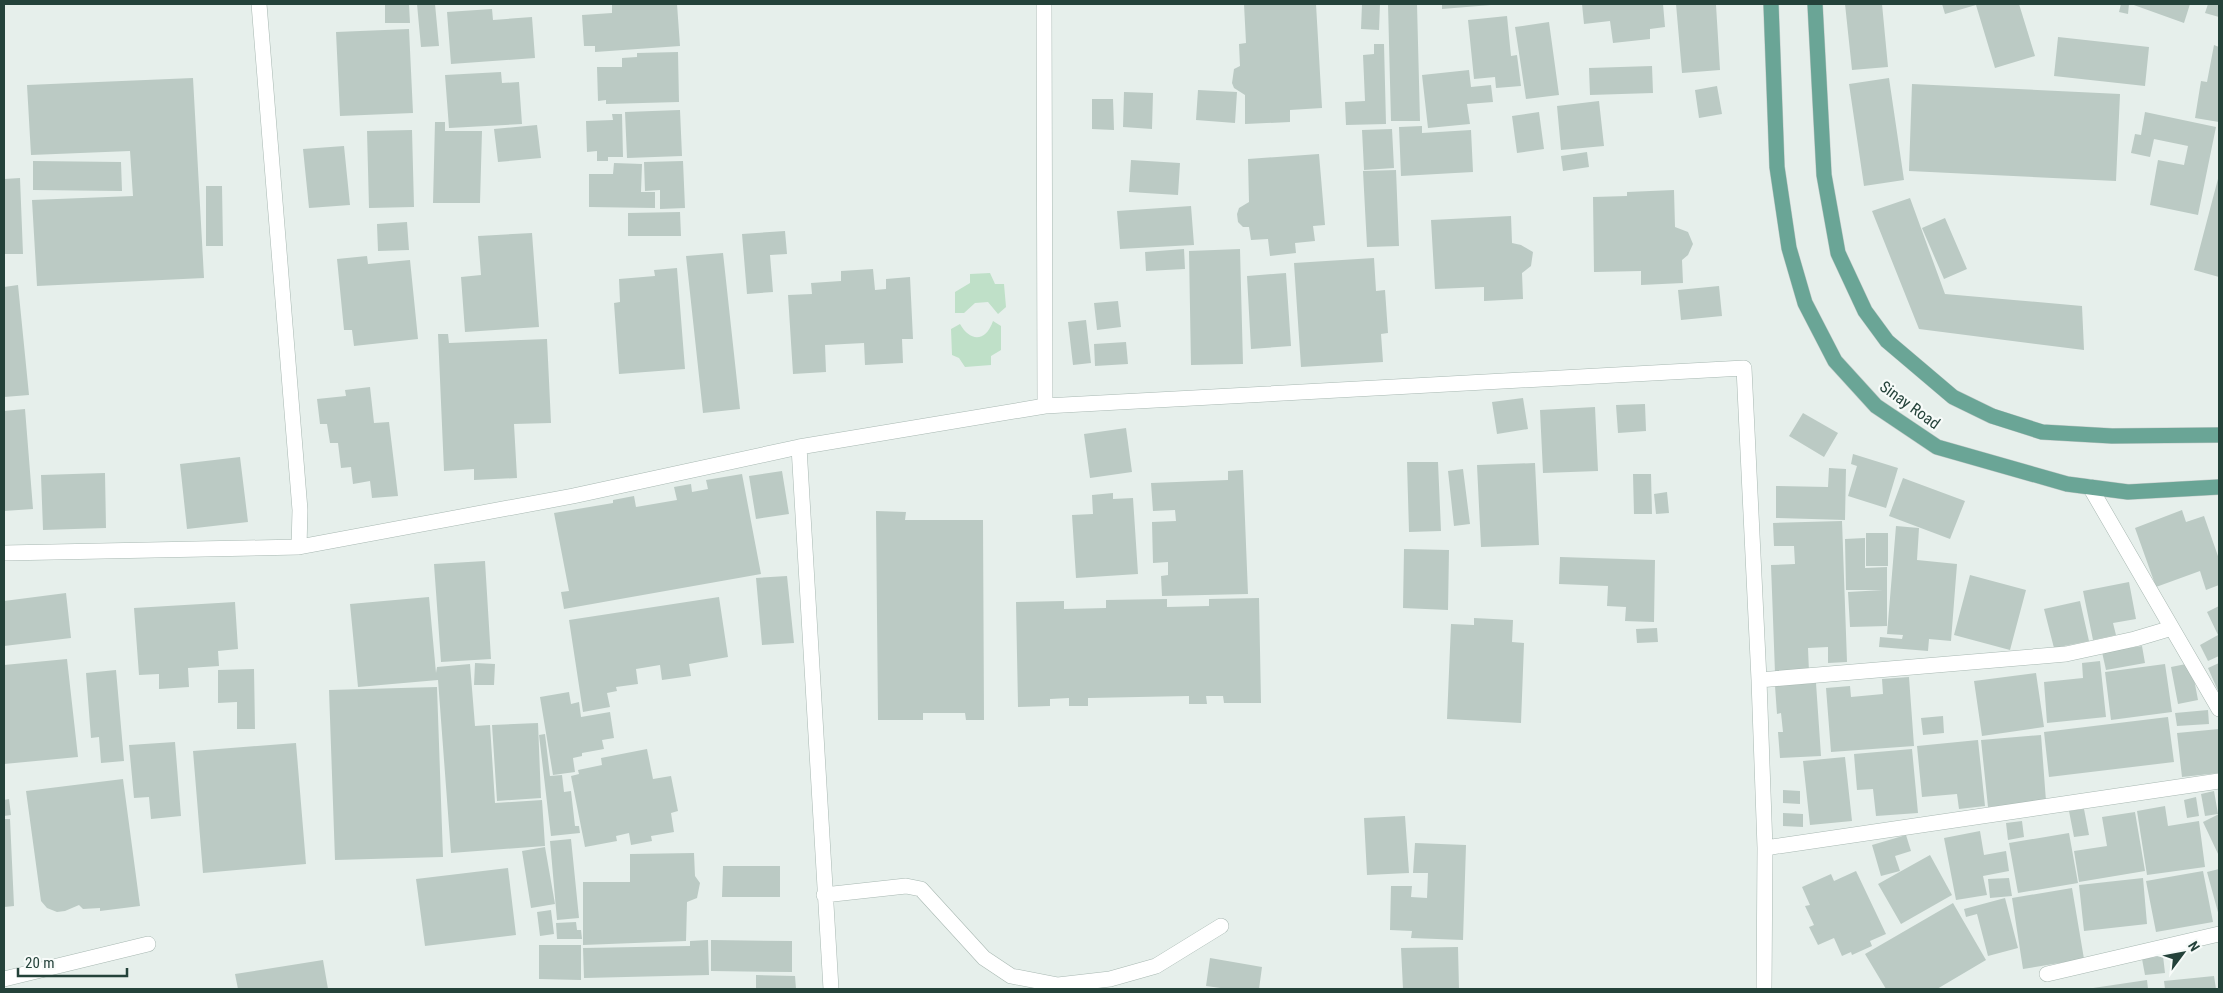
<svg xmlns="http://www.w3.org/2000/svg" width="2223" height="993" viewBox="0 0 2223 993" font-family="'Roboto Condensed',sans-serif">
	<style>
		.green { fill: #bfe0c8 }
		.building { fill: #bbcac4 }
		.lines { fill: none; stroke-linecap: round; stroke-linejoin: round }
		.minor-casing { stroke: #a8b8b2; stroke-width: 16 }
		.major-casing { stroke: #c2cac8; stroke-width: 16 }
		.minor { stroke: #fff; stroke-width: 15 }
		.major { stroke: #6aa596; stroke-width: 15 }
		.labels { text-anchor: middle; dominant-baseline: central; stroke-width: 4.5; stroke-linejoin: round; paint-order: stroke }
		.street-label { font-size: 16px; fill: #24423a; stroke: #f7fbf9 }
	</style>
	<rect width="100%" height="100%" fill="#e6efeb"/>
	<path class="green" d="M 990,273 L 995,284 L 1004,284 L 1006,307 L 998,314 L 988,302 L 975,303 L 964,313 L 955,313 L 955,292 L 970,283 L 970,274 Z
		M 993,321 L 1001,326 L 1001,350 L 991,356 L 991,365 L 965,367 L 959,358 L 952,355 L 951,329 L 960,324 C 970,342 986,342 993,321 Z"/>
	<path class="building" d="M 385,4 L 409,4 L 410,23 L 385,23 Z
		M 417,4 L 435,4 L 439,46 L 421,47 Z
		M 631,4 L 677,4 L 680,46 L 595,52 L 595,46 L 584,46 L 582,15 L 612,13 L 612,5 Z
		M 1244,4 L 1316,4 L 1322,108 L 1290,110 L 1290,122 L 1245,124 L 1245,95 L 1234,88 L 1232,83 L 1234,69 L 1240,66 L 1239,44 L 1246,43 Z
		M 1362,4 L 1380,4 L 1379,30 L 1361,29 Z
		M 1388,4 L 1417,4 L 1420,121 L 1391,121 Z
		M 1442,4 L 1491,4 L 1491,5 L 1442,9 Z
		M 1582,4 L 1663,4 L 1665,27 L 1650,29 L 1650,39 L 1613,43 L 1610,21 L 1584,24 Z
		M 1676,4 L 1716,5 L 1720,70 L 1682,73 Z
		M 1845,4 L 1882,4 L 1888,67 L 1852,70 Z
		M 1942,4 L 2019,4 L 2035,56 L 1995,68 L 1976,5 L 1945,14 Z
		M 2121,4 L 2129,4 L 2128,14 L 2119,12 Z
		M 2131,4 L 2190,4 L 2184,23 Z
		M 2208,4 L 2219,4 L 2219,17 L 2205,13 Z
		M 492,9 L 493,20 L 532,17 L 535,58 L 451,64 L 447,12 Z
		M 1507,16 L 1511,56 L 1517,55 L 1521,86 L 1496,88 L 1495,77 L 1474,79 L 1468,20 Z
		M 1549,22 L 1559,95 L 1526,99 L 1515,27 Z
		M 409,29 L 413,113 L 340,116 L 336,32 Z
		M 2058,37 L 2149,47 L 2145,86 L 2054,76 Z
		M 1374,44 L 1384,44 L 1386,124 L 1346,125 L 1345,102 L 1365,101 L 1363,55 L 1374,54 Z
		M 2214,45 L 2219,47 L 2219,122 L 2195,118 L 2201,81 L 2207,82 Z
		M 678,52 L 679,102 L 606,104 L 606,100 L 598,101 L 597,67 L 622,67 L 622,58 L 637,57 L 637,53 Z
		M 1652,66 L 1653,93 L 1590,95 L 1589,68 Z
		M 1469,70 L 1471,87 L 1491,85 L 1493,102 L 1467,104 L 1470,124 L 1428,128 L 1422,75 Z
		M 501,72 L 502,83 L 519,82 L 522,124 L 449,128 L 445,75 Z
		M 193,78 L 204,278 L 37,286 L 32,200 L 133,196 L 130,151 L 31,155 L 27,85 Z
		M 1889,78 L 1904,180 L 1864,186 L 1849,84 Z
		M 1912,84 L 2120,94 L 2116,181 L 1909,171 Z
		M 1717,86 L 1722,114 L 1699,118 L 1695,90 Z
		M 1198,90 L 1237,92 L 1235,123 L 1196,120 Z
		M 1124,92 L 1153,93 L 1152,129 L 1123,127 Z
		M 1092,99 L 1113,99 L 1114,130 L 1092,129 Z
		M 1599,101 L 1604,146 L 1561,150 L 1557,106 Z
		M 680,110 L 682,156 L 627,158 L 625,112 Z
		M 1539,112 L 1544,149 L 1517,153 L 1512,116 Z
		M 2145,112 L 2216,127 L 2198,215 L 2150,205 L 2158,160 L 2184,165 L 2188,146 L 2154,139 L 2150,157 L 2131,153 L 2135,134 L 2141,135 Z
		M 612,114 L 622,114 L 623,157 L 608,157 L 608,161 L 597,161 L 597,151 L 587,152 L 586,121 L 613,120 Z
		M 435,122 L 445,122 L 445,131 L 482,131 L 480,203 L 433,203 Z
		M 537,125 L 541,158 L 498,162 L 494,129 Z
		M 1422,126 L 1422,133 L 1471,130 L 1473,172 L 1401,176 L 1399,127 Z
		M 1392,129 L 1394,168 L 1364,170 L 1362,130 Z
		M 412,130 L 414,207 L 369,208 L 367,131 Z
		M 344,146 L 350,205 L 309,208 L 303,149 Z
		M 1587,152 L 1589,167 L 1563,171 L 1561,156 Z
		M 1319,154 L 1325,225 L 1313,226 L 1315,241 L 1295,243 L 1296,253 L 1270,256 L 1268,239 L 1251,240 L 1249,227 L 1243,227 L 1238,222 L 1237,214 L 1239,208 L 1249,202 L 1248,159 Z
		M 1131,160 L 1180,163 L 1178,195 L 1129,192 Z
		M 33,161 L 121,162 L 122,191 L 33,190 Z
		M 683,161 L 685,208 L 660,209 L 660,190 L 645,191 L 644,162 Z
		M 614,163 L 642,164 L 641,192 L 655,192 L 655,208 L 589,207 L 589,174 L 613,174 Z
		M 1396,170 L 1399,246 L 1367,247 L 1363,171 Z
		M 2219,175 L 2219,277 L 2194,270 Z
		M 20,178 L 23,254 L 4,254 L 4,179 Z
		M 206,186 L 222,186 L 223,246 L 206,246 Z
		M 1674,190 L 1675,227 L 1688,232 L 1693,244 L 1688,255 L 1682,260 L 1683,283 L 1641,285 L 1641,271 L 1594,272 L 1593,197 L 1627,196 L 1627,192 Z
		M 1910,198 L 1945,294 L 2082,306 L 2084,350 L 1919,329 L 1872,211 Z
		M 1191,206 L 1194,245 L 1120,249 L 1117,211 Z
		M 680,212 L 681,236 L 628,236 L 628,213 Z
		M 1511,216 L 1512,243 L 1521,245 L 1533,252 L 1531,266 L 1522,273 L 1523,299 L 1484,301 L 1484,287 L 1435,289 L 1431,220 Z
		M 1945,218 L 1967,269 L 1944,279 L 1922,228 Z
		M 407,222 L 409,250 L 378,251 L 377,224 Z
		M 785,231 L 787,254 L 770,255 L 773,292 L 747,294 L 742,234 Z
		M 532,233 L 539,327 L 465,332 L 461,277 L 481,275 L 478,236 Z
		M 1184,249 L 1185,269 L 1146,271 L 1145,252 Z
		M 1240,249 L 1243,364 L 1191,365 L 1189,251 Z
		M 723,253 L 740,409 L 703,413 L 686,256 Z
		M 367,256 L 368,264 L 410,260 L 418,339 L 354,346 L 352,330 L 344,330 L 337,259 Z
		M 1374,258 L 1376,291 L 1385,290 L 1388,333 L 1381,334 L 1383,362 L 1301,367 L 1294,263 Z
		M 677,268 L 685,369 L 619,374 L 614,303 L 620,302 L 619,279 L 655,276 L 654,270 Z
		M 873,269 L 875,290 L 886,289 L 886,279 L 910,277 L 913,339 L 902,339 L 903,363 L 865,365 L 864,343 L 825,345 L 826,372 L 793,374 L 788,295 L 812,294 L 811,283 L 841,281 L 841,271 Z
		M 1286,273 L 1291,346 L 1251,349 L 1247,276 Z
		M 18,285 L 29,395 L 4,397 L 4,287 Z
		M 1719,286 L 1722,316 L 1681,320 L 1678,290 Z
		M 1118,301 L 1121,327 L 1097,330 L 1094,303 Z
		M 1086,320 L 1091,363 L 1073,365 L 1068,322 Z
		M 438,334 L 448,334 L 449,343 L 547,339 L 551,423 L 514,424 L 517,478 L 474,480 L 474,469 L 444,471 Z
		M 1126,342 L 1128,364 L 1095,366 L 1094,344 Z
		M 370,387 L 374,423 L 389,422 L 398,496 L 372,498 L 370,481 L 353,484 L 351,467 L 341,468 L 338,443 L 330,443 L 327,424 L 320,424 L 317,399 L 346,396 L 345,390 Z
		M 1523,398 L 1528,429 L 1497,434 L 1492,402 Z
		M 1645,404 L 1646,431 L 1618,433 L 1616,405 Z
		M 1595,407 L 1598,471 L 1543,473 L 1540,410 Z
		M 25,409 L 33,509 L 4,511 L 4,411 Z
		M 1803,413 L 1838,433 L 1824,457 L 1789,436 Z
		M 1126,428 L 1132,472 L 1090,478 L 1084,434 Z
		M 1853,454 L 1898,468 L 1886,508 L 1848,496 L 1857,466 L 1851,464 Z
		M 240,457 L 248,522 L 187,529 L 180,464 Z
		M 1407,462 L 1438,462 L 1441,531 L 1409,532 Z
		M 1535,463 L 1539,545 L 1481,547 L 1477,465 Z
		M 1829,468 L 1846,469 L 1845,520 L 1776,518 L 1776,486 L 1828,487 Z
		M 1463,469 L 1470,524 L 1454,526 L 1448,471 Z
		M 1243,470 L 1248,594 L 1162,596 L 1161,576 L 1168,575 L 1168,562 L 1153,563 L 1152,522 L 1176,521 L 1175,510 L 1153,511 L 1151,483 L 1228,480 L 1228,471 Z
		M 782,471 L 789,514 L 756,519 L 749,476 Z
		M 105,473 L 106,528 L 43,530 L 41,475 Z
		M 742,474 L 761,574 L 564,609 L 561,592 L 569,591 L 554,513 L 613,503 L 613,500 L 634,496 L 636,507 L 677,500 L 674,487 L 691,484 L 692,492 L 708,489 L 706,480 Z
		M 1633,474 L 1651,474 L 1652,514 L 1634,514 Z
		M 1903,478 L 1965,501 L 1950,539 L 1889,516 Z
		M 1667,492 L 1669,513 L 1656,514 L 1654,494 Z
		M 1113,493 L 1113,499 L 1133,498 L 1138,574 L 1076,578 L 1072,515 L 1093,514 L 1092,495 Z
		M 2182,510 L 2186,522 L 2204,516 L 2219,559 L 2219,585 L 2206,590 L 2200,571 L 2156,587 L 2135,528 Z
		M 876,511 L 906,512 L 905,520 L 983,520 L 984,720 L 966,720 L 965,713 L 923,713 L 923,720 L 878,720 Z
		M 1842,521 L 1847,662 L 1828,663 L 1828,647 L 1808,648 L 1809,672 L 1775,673 L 1771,565 L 1795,564 L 1794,546 L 1774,546 L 1773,523 Z
		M 1896,526 L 1919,528 L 1917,560 L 1957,564 L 1951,641 L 1929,639 L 1928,651 L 1879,647 L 1880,637 L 1902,639 L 1903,635 L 1887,634 Z
		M 1866,533 L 1888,533 L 1888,566 L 1866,566 Z
		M 1865,538 L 1865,568 L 1887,567 L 1887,626 L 1850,627 L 1848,592 L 1883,590 L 1846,590 L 1845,539 Z
		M 1404,549 L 1449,550 L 1448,610 L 1403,608 Z
		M 1560,557 L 1655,560 L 1654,622 L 1625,621 L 1626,607 L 1607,606 L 1608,586 L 1559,584 Z
		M 485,561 L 491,659 L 441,662 L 434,564 Z
		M 1970,575 L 2026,590 L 2010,650 L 1954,635 Z
		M 787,576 L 794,643 L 762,645 L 756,578 Z
		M 2129,582 L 2136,619 L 2113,623 L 2116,635 L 2093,640 L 2083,591 Z
		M 66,593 L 71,638 L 4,646 L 4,601 Z
		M 429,597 L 436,673 L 437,667 L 470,664 L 475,726 L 490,725 L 495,803 L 542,800 L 545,846 L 451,853 L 438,680 L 358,687 L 350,604 Z
		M 719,597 L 728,657 L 689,664 L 691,676 L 662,680 L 660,665 L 636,669 L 638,684 L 616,687 L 617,691 L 607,693 L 610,707 L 583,712 L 569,620 Z
		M 1259,598 L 1261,703 L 1224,703 L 1223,696 L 1206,696 L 1207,704 L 1189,704 L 1189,696 L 1088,698 L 1088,706 L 1069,706 L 1069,698 L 1050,699 L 1050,706 L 1018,707 L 1016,602 L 1064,601 L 1064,609 L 1106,608 L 1106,600 L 1167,599 L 1167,607 L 1209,606 L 1209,599 Z
		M 2080,601 L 2089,641 L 2054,648 L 2044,609 Z
		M 235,602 L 238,649 L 218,651 L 219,666 L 188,668 L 189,687 L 159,689 L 159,674 L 139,675 L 134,608 Z
		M 2219,606 L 2219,656 L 2208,661 L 2200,645 L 2218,635 L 2207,612 Z
		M 1474,618 L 1513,620 L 1512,642 L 1524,643 L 1521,723 L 1447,719 L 1451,624 L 1474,625 Z
		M 1657,628 L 1658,642 L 1637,643 L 1636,629 Z
		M 2142,646 L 2145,663 L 2106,670 L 2102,652 Z
		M 67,659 L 78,757 L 4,764 L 4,665 Z
		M 2100,661 L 2106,717 L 2047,723 L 2044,682 L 2083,678 L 2082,663 Z
		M 475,663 L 495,664 L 494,685 L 474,685 Z
		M 2191,663 L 2198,700 L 2178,704 L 2171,667 Z
		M 2219,663 L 2219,693 L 2208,668 Z
		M 2165,664 L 2172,712 L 2111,720 L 2105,672 Z
		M 254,669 L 255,729 L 237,729 L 237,702 L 218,703 L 218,670 Z
		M 116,670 L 124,761 L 101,763 L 99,737 L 91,738 L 86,673 Z
		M 2036,673 L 2044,727 L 1982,736 L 1974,681 Z
		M 1909,677 L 1914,746 L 1831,752 L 1826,688 L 1850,686 L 1851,697 L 1883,694 L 1882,679 Z
		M 1816,683 L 1821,756 L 1780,758 L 1778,732 L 1783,732 L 1781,713 L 1777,714 L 1775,686 Z
		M 437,687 L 443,857 L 335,860 L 329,690 Z
		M 569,692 L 571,704 L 579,702 L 581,717 L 610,712 L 614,738 L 602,740 L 604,749 L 582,753 L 582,756 L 573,758 L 575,772 L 553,775 L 540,697 Z
		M 2208,710 L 2209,724 L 2177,726 L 2175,713 Z
		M 1943,716 L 1944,733 L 1923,735 L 1921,718 Z
		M 2168,717 L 2174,762 L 2049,777 L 2044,732 Z
		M 538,723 L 541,798 L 497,801 L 492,725 Z
		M 2219,729 L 2219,773 L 2182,777 L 2177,733 Z
		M 545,734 L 550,776 L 562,775 L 564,792 L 571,791 L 575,826 L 579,826 L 580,833 L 551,836 L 539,735 Z
		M 2041,735 L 2046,801 L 1988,807 L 1981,740 Z
		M 1978,740 L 1985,806 L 1959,809 L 1957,794 L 1922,797 L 1917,746 Z
		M 175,742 L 181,816 L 151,819 L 149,797 L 134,798 L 129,745 Z
		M 296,743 L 306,864 L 203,873 L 193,751 Z
		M 647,749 L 653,779 L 671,776 L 678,811 L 671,813 L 674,832 L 651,836 L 652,841 L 631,845 L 629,833 L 616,836 L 617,841 L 585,847 L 571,776 L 579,774 L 578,770 L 602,765 L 601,758 Z
		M 1912,749 L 1918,813 L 1876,816 L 1873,789 L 1857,790 L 1854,754 Z
		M 1845,757 L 1852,821 L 1810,825 L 1803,761 Z
		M 123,779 L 140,906 L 100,911 L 100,908 L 83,909 L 79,905 L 65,911 L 57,912 L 47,908 L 41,901 L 26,791 Z
		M 1783,790 L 1800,791 L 1800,804 L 1783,803 Z
		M 2214,791 L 2218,814 L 2205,816 L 2201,794 Z
		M 2196,797 L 2199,816 L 2187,818 L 2184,800 Z
		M 9,799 L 11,815 L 4,816 L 4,800 Z
		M 2165,806 L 2168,826 L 2199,821 L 2205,867 L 2147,875 L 2137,811 Z
		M 2084,809 L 2089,835 L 2074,837 L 2069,811 Z
		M 2135,812 L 2145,871 L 2079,882 L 2074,851 L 2107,846 L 2102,817 Z
		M 1783,813 L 1803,814 L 1803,827 L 1783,826 Z
		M 2219,814 L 2219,856 L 2203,822 Z
		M 1405,816 L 1409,873 L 1367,875 L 1364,818 Z
		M 4,819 L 10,819 L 14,906 L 4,907 Z
		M 2022,821 L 2024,837 L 2008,840 L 2006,823 Z
		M 1980,831 L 1984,855 L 2006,851 L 2009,871 L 1983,876 L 1987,895 L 1956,900 L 1944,838 Z
		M 2069,833 L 2078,883 L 2018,893 L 2009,843 Z
		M 1906,835 L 1911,851 L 1895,856 L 1900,871 L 1881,876 L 1872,845 Z
		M 571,839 L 579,918 L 557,920 L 550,841 Z
		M 1415,843 L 1466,845 L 1463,940 L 1411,938 L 1412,931 L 1390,930 L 1391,886 L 1412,886 L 1411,897 L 1427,898 L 1428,873 L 1413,873 Z
		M 545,847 L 555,904 L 531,908 L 522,851 Z
		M 694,853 L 695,876 L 700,883 L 697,898 L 687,902 L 686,941 L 583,945 L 583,882 L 630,882 L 630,854 Z
		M 1930,855 L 1952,895 L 1901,924 L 1878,884 Z
		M 723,866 L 780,866 L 780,897 L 722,897 Z
		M 508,868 L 516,935 L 425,946 L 416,879 Z
		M 2219,869 L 2219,916 L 2207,872 Z
		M 1856,871 L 1886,934 L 1870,941 L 1872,946 L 1852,955 L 1851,952 L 1842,956 L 1834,938 L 1818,945 L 1809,927 L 1814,925 L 1805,906 L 1810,905 L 1802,887 L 1831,874 L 1834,881 Z
		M 2203,871 L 2213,922 L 2156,932 L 2146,881 Z
		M 2009,878 L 2012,896 L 1990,898 L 1988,879 Z
		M 2143,878 L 2147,924 L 2084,931 L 2079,885 Z
		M 2072,888 L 2084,959 L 2023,969 L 2012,898 Z
		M 2005,898 L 2018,948 L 1988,956 L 1977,914 L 1966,917 L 1964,909 Z
		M 1953,903 L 1986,960 L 1937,989 L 1886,989 L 1865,954 Z
		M 551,910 L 554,934 L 540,936 L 537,912 Z
		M 576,922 L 577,930 L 581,930 L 582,939 L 557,939 L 556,923 Z
		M 708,940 L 709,975 L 584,978 L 583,948 L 690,946 L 690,941 Z
		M 711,940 L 792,941 L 792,972 L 711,971 Z
		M 539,945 L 581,945 L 581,980 L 539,979 Z
		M 1458,947 L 1459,989 L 1403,989 L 1401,948 Z
		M 2163,956 L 2165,973 L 2145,975 L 2142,959 Z
		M 1210,958 L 1262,967 L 1259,989 L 1228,989 L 1206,986 Z
		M 323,960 L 328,989 L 238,989 L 235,974 Z
		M 756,975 L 795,976 L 796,989 L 756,989 Z
		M 2214,976 L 2216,989 L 2165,989 L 2164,981 Z
		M 2147,980 L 2148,989 L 2093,989 L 2093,988 Z"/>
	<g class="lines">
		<g class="minor-casing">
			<path id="minor" d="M 1045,406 L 1744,368 L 1759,680 L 1765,848 L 1764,989
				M 799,447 L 831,989
				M 2090,487 L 2219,709
				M 299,547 L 573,496 L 799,447 L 1045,406 L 1044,4
				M 4,553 L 299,547 L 300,510 L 259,4
				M 1759,680 L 2066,654 L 2135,639 L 2172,628
				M 1765,848 L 2219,781
				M 824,895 L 906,886 L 921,889 L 984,958 L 1011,976 L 1058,985 L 1110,979 L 1156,966 L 1221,926
				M 2047,974 L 2219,934
				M 4,979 L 148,944"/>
		</g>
		<g class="major-casing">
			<path id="major" d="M 1771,4 L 1777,167 L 1789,248 L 1805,303 L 1835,361 L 1876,406 L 1937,447 L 2067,484 L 2128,492 L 2219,487
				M 1815,4 L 1824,175 L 1838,253 L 1865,311 L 1887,341 L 1953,397 L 1992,416 L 2042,432 L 2112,436 L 2219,435"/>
		</g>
		<use href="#minor" class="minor"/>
		<use href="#major" class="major"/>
	</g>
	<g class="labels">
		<g class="street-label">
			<text transform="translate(1910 405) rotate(36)">Sinay Road</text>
		</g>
	</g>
	<rect width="2223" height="993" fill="none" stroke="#24423a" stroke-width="10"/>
	<g transform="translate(2183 953) rotate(58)" stroke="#f7fbf9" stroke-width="4" paint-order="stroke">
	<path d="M0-4L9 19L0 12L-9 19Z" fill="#24423a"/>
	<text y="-8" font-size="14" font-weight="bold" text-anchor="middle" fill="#24423a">N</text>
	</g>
	<path d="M18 968v8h109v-8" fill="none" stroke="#24423a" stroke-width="2.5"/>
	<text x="25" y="968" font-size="15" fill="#24423a" stroke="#f7fbf9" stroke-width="4" paint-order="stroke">20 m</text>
</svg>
